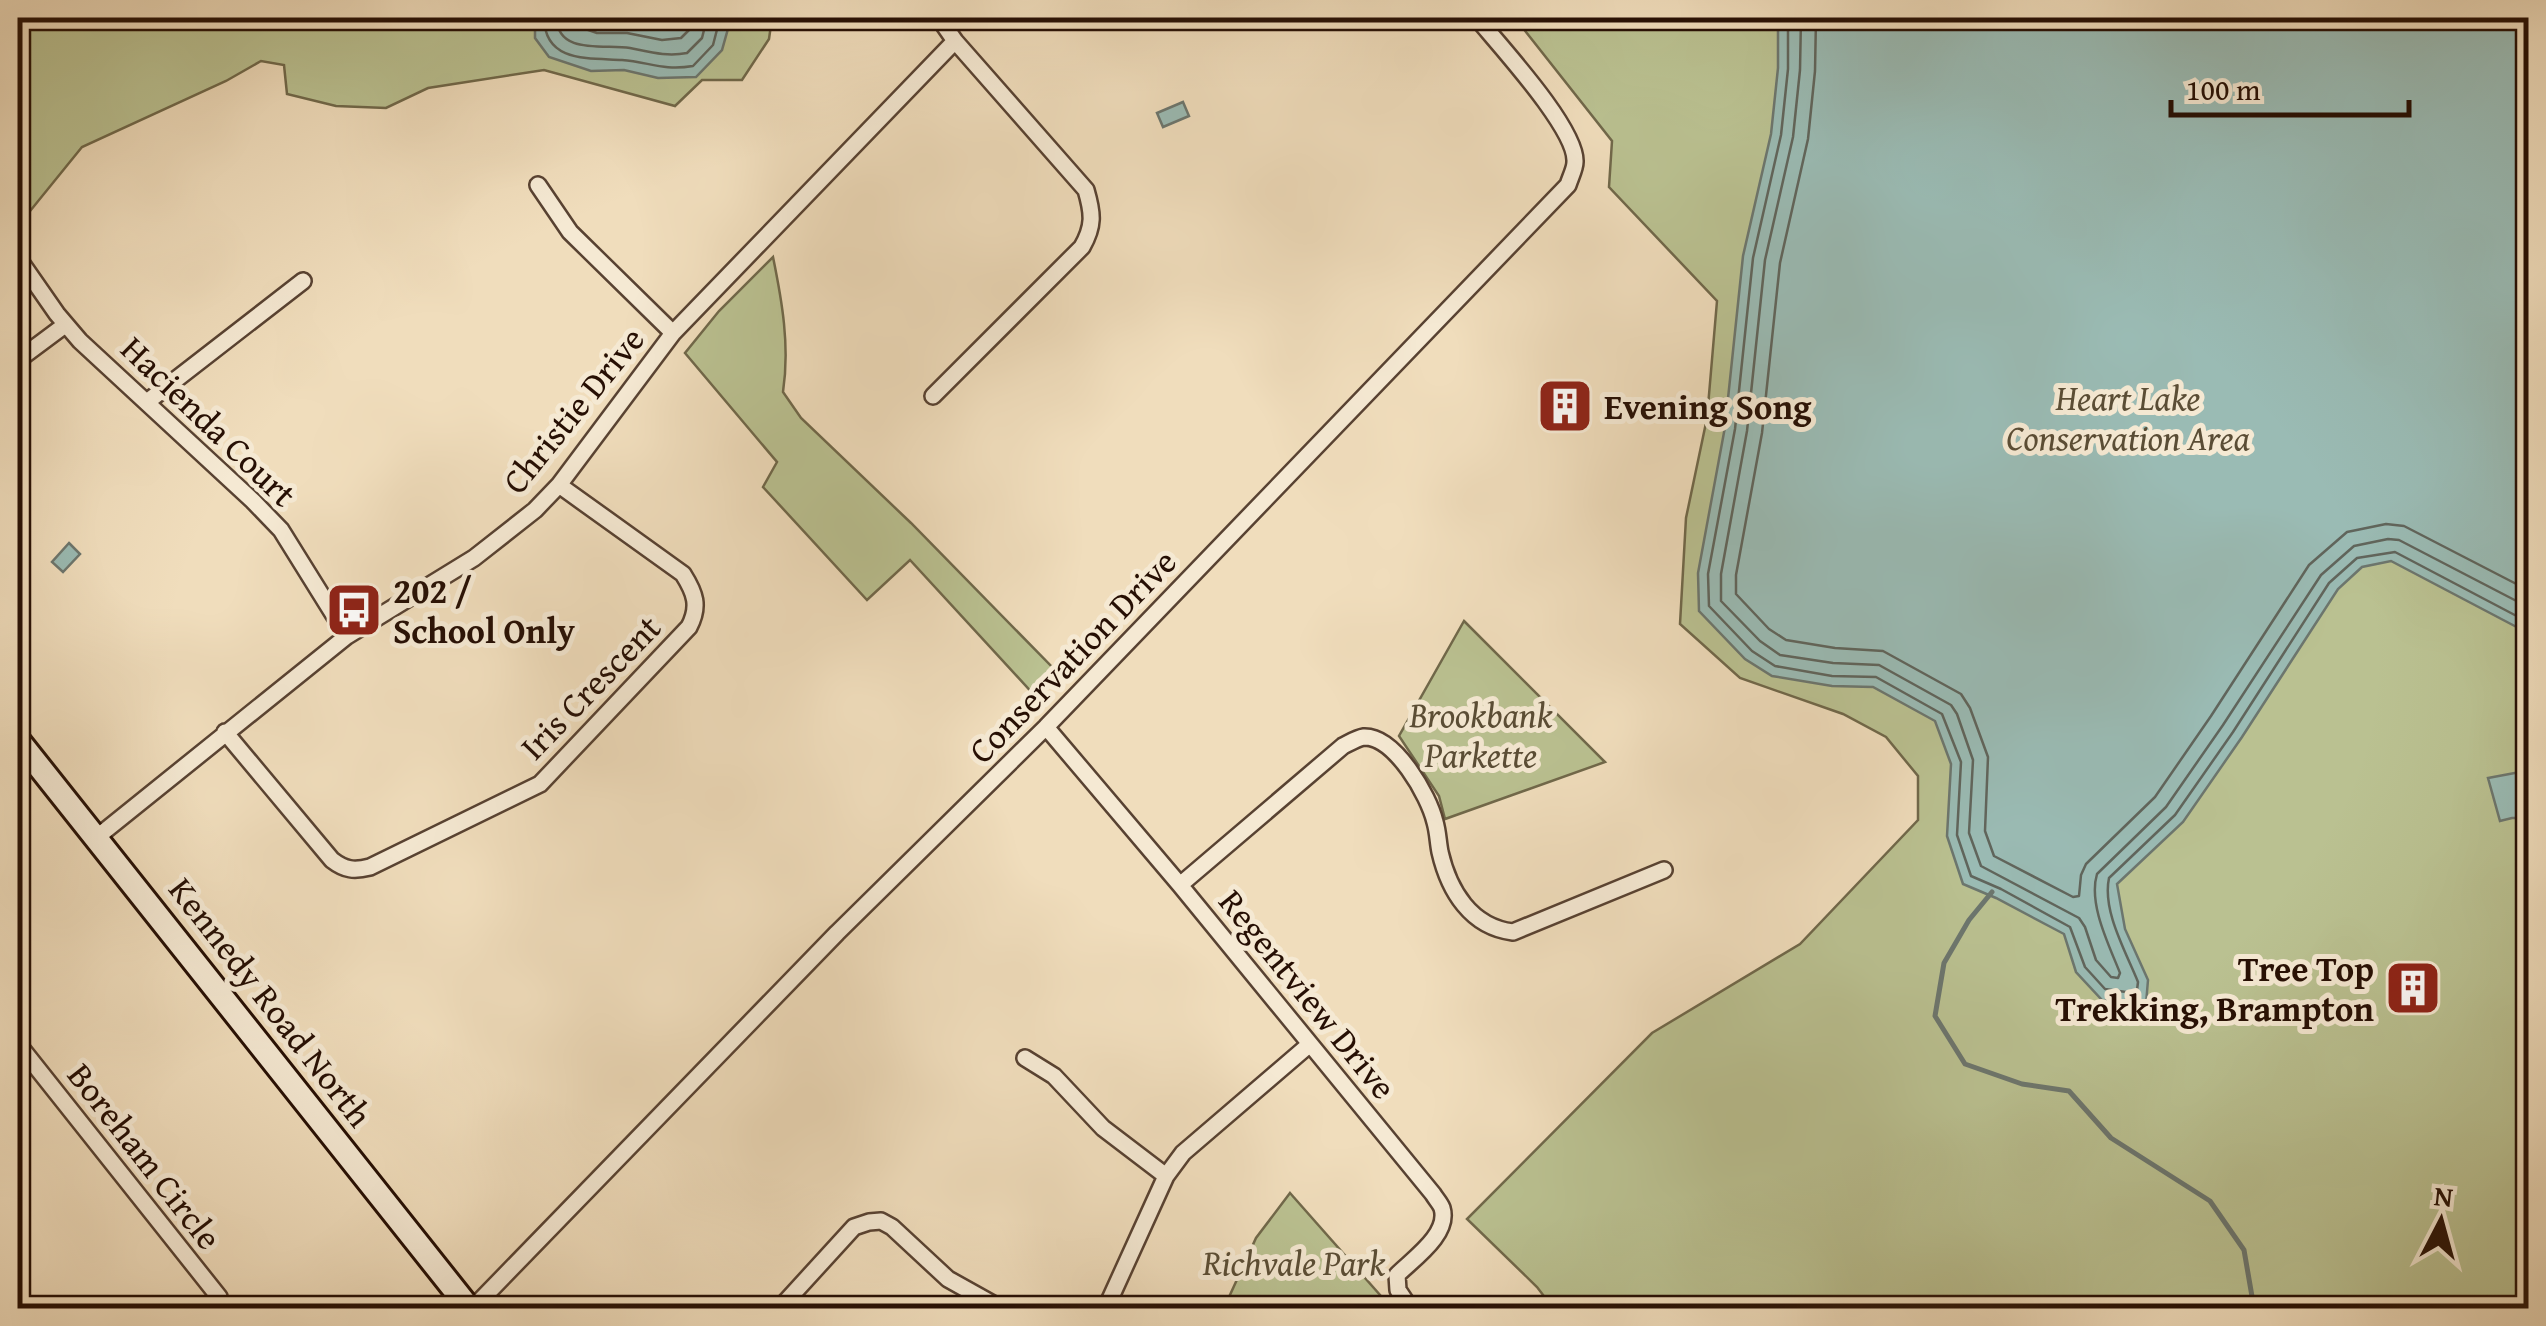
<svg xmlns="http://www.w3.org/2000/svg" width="2546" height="1326" viewBox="0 0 2546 1326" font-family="'Gentium Book Plus',serif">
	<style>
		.green { fill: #bac191; stroke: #70684a; stroke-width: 2.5 }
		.water { fill: #9abbb4; stroke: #6c766e; stroke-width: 2.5 }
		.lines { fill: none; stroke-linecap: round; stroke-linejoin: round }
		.shore { stroke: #60655c; stroke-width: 2.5 }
		.stream { stroke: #6c766e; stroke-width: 5 }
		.street-casing { stroke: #584232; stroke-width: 20 }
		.secondary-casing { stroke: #260f04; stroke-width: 28 }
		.street { stroke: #f5e9d3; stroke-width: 15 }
		.secondary { stroke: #f5e9d3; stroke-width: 22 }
		.labels { text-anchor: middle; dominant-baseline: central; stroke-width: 10; stroke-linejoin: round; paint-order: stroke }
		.park-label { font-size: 35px; font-style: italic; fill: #5a4d35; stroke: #f5e9d3 }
		.poi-label { font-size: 35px; font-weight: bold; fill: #260f04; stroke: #f5e9d3; text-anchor: start }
		.street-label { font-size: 35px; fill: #260f04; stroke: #f5e9d3 }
	</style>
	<rect width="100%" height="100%" fill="#f0ddbc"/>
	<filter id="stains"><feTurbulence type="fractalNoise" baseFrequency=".002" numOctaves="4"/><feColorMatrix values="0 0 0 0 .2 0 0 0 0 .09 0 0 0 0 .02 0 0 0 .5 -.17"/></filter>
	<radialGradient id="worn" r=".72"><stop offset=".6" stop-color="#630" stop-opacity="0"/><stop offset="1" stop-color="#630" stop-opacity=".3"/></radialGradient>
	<path class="green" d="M 18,18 L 772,18 L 769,39 L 742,80 L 702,80 L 675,106 L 544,70 L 428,88 L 386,108 L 336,106 L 287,94 L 284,65 L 261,61 L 226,81 L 82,147 L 22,221 L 18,215 Z
		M 1515,18 L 2528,18 L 2528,1308 L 1553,1308 L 1537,1287 L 1467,1219 L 1652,1033 L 1800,944 L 1918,820 L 1918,776 L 1886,737 L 1843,714 L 1740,678 L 1680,624 L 1686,518 L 1707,418 L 1717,301 L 1609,187 L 1612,141 Z
		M 773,257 C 782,301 790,346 783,392 L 801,418 L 911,523 L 1058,673 L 1037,698 L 910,560 L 867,600 L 763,487 L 777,462 L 685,353 L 719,311 Z
		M 1464,621 L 1605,762 L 1445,819 L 1439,796 L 1399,736 Z
		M 1290,1193 L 1388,1304 L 1392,1308 L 1224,1308 L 1256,1238 Z"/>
	<path class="water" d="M 535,18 L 731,18 L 722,50 L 696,77 L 658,78 L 624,70 L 591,71 L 549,57 L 535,38 Z
		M 1778,18 L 2497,18 L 2528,22 L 2528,633 L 2391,561 L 2362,567 L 2338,589 L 2242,737 L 2183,822 L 2117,884 L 2125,929 L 2148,980 L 2146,1004 L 2102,1000 L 2076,972 L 2064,934 L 1996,898 L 1963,884 L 1947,836 L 1951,764 L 1935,721 L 1873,687 L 1832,686 L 1772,676 L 1745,659 L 1699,611 L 1698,573 L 1725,427 L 1743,256 L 1771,134 L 1778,68 Z
		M 1183,102 L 1189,116 L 1163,127 L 1157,113 Z
		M 69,543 L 80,554 L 63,572 L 52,562 Z
		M 2520,772 L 2528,773 L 2528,818 L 2512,818 L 2500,821 L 2488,778 Z"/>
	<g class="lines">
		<path class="shore" d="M 544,18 C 545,63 589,58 622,60 C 649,62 663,71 693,66 L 713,45 L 720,18
			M 557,18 C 557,55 605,44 630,48 C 650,52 667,57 687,53 L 702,38 L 707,18
			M 572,18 L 574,25 L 597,33 L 627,33 L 662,40 L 681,38 L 689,30 L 692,18
			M 1788,18 L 1788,69 L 1781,135 L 1753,258 L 1735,429 L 1708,574 L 1709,606 L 1752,651 L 1775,666 L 1832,676 L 1876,677 L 1942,714 L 1961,762 L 1957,835 L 1971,876 L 2001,889 L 2070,927 L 2085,967 L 2105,989 L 2133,993 L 2137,990 L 2138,982 C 2126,952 2102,911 2109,878 L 2175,815 L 2233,732 L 2329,583 L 2357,558 L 2395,552 L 2528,622
			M 1801,18 L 1800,70 L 1793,137 L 1765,260 L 1747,431 L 1721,574 L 1721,601 L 1760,641 L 1780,655 L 1833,663 L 1879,665 L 1951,705 L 1957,714 L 1973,760 L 1969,833 L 1981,866 L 2079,918 L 2085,927 L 2096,960 L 2111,977 L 2118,978 L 2120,973 C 2109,945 2088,904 2097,874 L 2166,807 L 2223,725 L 2321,575 L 2354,546 L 2388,539 L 2399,540 L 2528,607
			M 1816,18 L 1815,71 L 1808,139 L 1780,263 L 1762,433 L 1736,575 L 1736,594 L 1769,629 L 1786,640 L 1835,648 L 1883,651 L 1961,694 L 1970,708 L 1988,757 L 1985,831 L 1994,856 L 2073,897 L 2079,896 L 2081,875 L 2086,864 L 2155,797 L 2211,716 L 2309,565 L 2347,532 L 2386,524 L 2404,526 L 2528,590"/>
		<path class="stream" d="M 1992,892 L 1969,920 L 1944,963 L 1935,1016 L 1965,1064 L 2022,1084 L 2069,1091 L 2111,1138 L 2210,1201 L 2244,1250 L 2254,1308"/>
		<g class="street-casing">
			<path id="street" d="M 538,185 L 570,232 L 673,333
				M 18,258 L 57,314 L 80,341 L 253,501 L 281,530 L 347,636
				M 18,360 L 65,325
				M 933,396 L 1082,247 C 1094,226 1093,214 1086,190 L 955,41 L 939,18
				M 147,402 L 303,281
				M 1046,727 L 1180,885 L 1433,1194 C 1436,1199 1440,1203 1442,1208 C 1450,1234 1413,1259 1397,1275 L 1398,1290 L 1410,1308
				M 225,732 L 332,860 C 345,870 354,871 370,867 L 540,784 L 689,627 C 700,606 695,593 683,574 L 559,485
				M 96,838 L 347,636 L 474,558 L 535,510 L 559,485 L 673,333 L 955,41
				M 1180,885 L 1343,746 C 1349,743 1357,738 1364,737 C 1395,736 1429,796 1435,822 C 1438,832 1438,842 1440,852 C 1449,891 1471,927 1513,932 L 1664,870
				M 18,1044 L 219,1297 L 221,1308
				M 1025,1058 L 1054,1076 L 1103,1128 L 1166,1176
				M 473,1308 L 837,933 L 1046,727 L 1568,185 C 1570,178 1575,169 1575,162 C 1577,129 1499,45 1477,18
				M 780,1308 L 854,1227 L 869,1222 L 881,1221 L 892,1227 L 948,1279 L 1000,1308
				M 1106,1308 L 1166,1176 L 1183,1153 L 1310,1044"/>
		</g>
		<g class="secondary-casing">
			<path id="secondary" d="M 18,740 L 469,1308"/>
		</g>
		<use href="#street" class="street"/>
		<use href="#secondary" class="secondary"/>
	</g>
	<defs>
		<g id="building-square" transform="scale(2.875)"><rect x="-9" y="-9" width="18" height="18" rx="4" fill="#8f2418" stroke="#f5e9d3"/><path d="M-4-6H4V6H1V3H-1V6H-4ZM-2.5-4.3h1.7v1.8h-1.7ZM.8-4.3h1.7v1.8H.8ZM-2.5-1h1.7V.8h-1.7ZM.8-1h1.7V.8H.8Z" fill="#fff"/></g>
		<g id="bus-square" transform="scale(2.875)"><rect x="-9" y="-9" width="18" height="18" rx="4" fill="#8f2418" stroke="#f5e9d3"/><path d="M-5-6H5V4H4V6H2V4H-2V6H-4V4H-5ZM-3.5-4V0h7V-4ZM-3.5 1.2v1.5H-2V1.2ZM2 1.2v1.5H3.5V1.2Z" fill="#fff"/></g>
	</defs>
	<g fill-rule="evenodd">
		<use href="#building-square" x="1565" y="406"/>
		<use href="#bus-square" x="354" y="610"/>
		<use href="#building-square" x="2413" y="988"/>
	</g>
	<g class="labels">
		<g class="park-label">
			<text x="2128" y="397">Heart Lake<tspan x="2128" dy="40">Conservation Area</tspan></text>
			<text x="1481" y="714">Brookbank<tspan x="1481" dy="40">Parkette</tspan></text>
			<text x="1294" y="1262">Richvale Park</text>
		</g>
		<g class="poi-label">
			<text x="1604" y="406">Evening Song</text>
			<text x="393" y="590">202 /<tspan x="393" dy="40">School Only</tspan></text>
			<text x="2374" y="968" text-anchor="end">Tree Top<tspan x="2374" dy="40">Trekking, Brampton</tspan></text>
		</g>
		<g class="street-label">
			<text transform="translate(573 410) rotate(-51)">Christie Drive</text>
			<text transform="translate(209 421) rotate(44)">Hacienda Court</text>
			<text transform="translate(1072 656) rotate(-46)">Conservation Drive</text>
			<text transform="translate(590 687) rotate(-46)">Iris Crescent</text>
			<text transform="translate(1308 994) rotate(51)">Regentview Drive</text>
			<text transform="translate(271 1002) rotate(52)">Kennedy Road North</text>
			<text transform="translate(145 1156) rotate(52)">Boreham Circle</text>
		</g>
	</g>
	<rect width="2546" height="1326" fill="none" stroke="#f0ddbc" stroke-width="60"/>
	<rect x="20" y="20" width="2506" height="1286" fill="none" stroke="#260f04" stroke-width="5"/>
	<rect x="30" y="30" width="2486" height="1266" fill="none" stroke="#260f04" stroke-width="2.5"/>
	<g transform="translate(2441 1221) rotate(6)" stroke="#f5e9d3" stroke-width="8" paint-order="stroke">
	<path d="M0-8L18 38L0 25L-18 38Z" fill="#260f04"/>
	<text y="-15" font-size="28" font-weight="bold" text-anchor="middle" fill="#260f04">N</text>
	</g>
	<path d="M2171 100v15h238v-15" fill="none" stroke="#260f04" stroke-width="5"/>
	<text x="2186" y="100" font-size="30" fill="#260f04" stroke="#f5e9d3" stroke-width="8" paint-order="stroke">100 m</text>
	<rect width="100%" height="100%" filter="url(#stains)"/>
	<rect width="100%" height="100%" fill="url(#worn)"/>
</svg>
